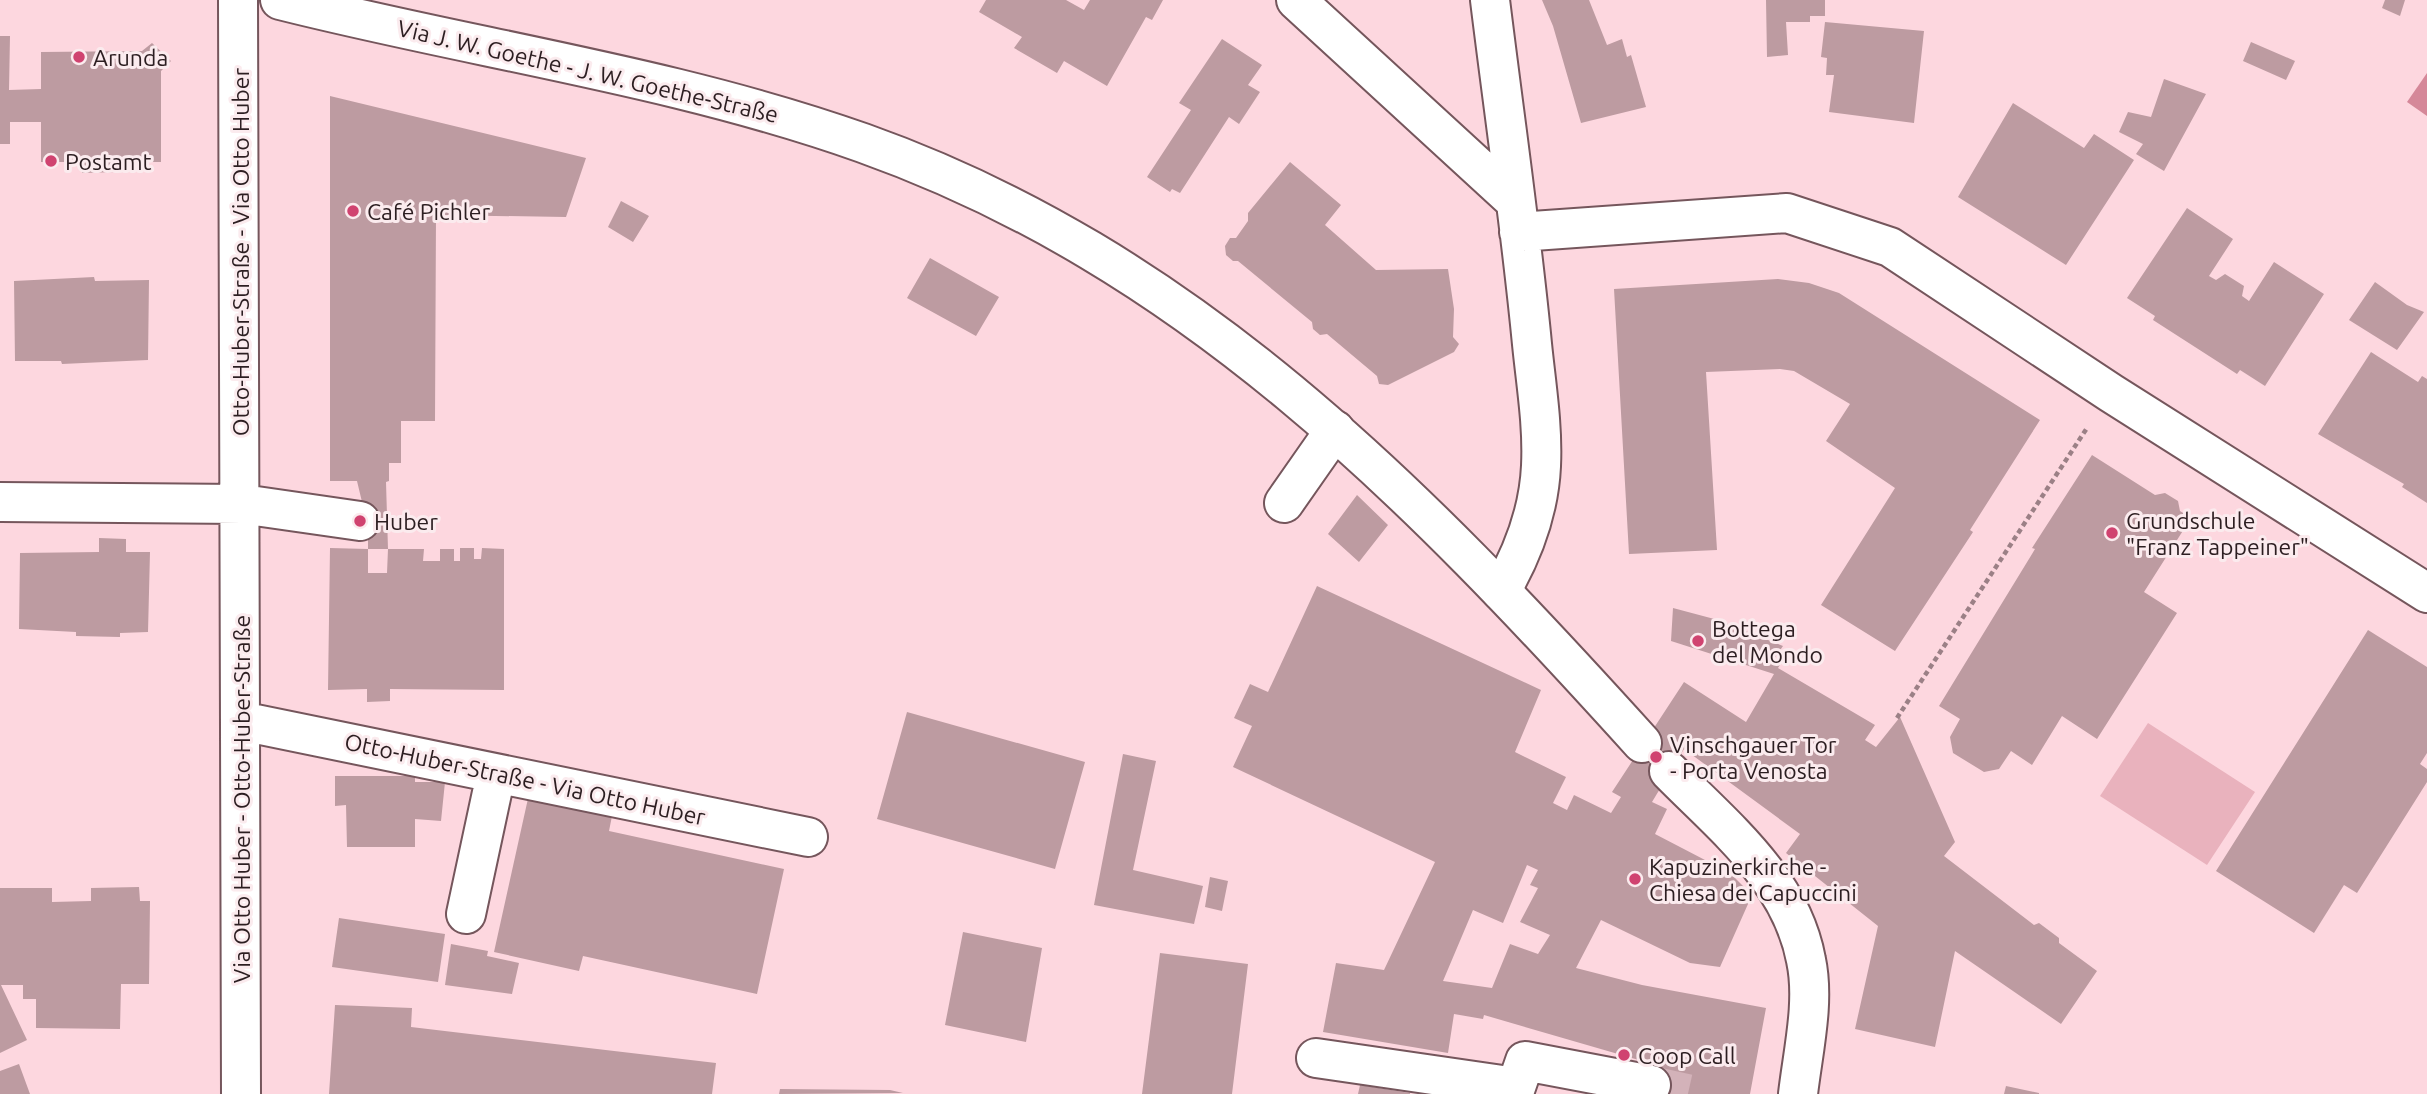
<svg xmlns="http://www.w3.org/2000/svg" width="2427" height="1094" viewBox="0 0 2427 1094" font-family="Ubuntu,sans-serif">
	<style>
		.green { fill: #e9b2bd }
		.forest { fill: #d58899 }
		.building { fill: #bd9ba1; fill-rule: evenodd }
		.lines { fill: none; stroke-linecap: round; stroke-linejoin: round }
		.minor-tunnel { stroke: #d3b2b9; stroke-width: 38; stroke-dasharray: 38 19; stroke-linecap: butt }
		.minor-casing { stroke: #75565c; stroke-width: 42 }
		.major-casing { stroke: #75565c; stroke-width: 42 }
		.path { stroke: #9b8086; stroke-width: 4.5; stroke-dasharray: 5 3.5; stroke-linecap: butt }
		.minor { stroke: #fff; stroke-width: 38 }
		.major { stroke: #fff; stroke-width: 38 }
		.poi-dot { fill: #d04370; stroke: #fbebee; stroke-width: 2.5 }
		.labels { text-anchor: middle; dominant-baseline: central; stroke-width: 6; stroke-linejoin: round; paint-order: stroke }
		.poi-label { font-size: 23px; fill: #2c1e21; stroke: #fbebee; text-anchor: start }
		.street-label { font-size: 23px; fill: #2c1e21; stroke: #fbebee }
	</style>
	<rect width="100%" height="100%" fill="#fdd7df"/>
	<path class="green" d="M 2148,723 L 2255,792 L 2207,865 L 2100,796 Z"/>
	<path class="forest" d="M 2427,73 L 2427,116 L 2407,102 Z"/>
	<path class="building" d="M 986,0 L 1066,0 L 1084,10 L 1090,0 L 1163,0 L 1152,20 L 1146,17 L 1107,86 L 1064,61 L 1057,73 L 1014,48 L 1022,37 L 979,12 Z
		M 1542,0 L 1589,0 L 1607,45 L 1622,39 L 1627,57 L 1631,55 L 1646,107 L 1581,123 L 1553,26 Z
		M 1766,0 L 1825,0 L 1825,16 L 1810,16 L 1810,22 L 1786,22 L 1788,55 L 1767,57 Z
		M 2385,0 L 2405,0 L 2400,16 L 2382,8 Z
		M 1825,22 L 1924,31 L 1914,123 L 1829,112 L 1834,75 L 1826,75 L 1827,58 L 1821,57 Z
		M 0,36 L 10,36 L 9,90 L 41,89 L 41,52 L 142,51 L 152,43 L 171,61 L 161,71 L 161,162 L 117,162 L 117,172 L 82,173 L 82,162 L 41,162 L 41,122 L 10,122 L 10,144 L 0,144 Z
		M 1222,39 L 1262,65 L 1248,85 L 1260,92 L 1239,124 L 1229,117 L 1180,193 L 1172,189 L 1170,192 L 1147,177 L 1191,110 L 1179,103 Z
		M 2251,42 L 2295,61 L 2286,80 L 2243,61 Z
		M 2164,79 L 2206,94 L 2164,171 L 2136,154 L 2143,144 L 2119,132 L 2128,112 L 2151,117 Z
		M 330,96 L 586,158 L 566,217 L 436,215 L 435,421 L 401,421 L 401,463 L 389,463 L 389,481 L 386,482 L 388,549 L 368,549 L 368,527 L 357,481 L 330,481 Z
		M 2013,103 L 2084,148 L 2094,134 L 2134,160 L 2066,265 L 1958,197 Z
		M 1290,162 L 1341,205 L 1325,225 L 1376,270 L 1448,269 L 1454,309 L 1453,337 L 1459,344 L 1454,352 L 1388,385 L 1379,384 L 1377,376 L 1327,334 L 1320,335 L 1313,329 L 1312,322 L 1238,261 L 1233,261 L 1226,255 L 1225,246 L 1230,238 L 1236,238 L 1248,221 L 1248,213 Z
		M 621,201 L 649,216 L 633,242 L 608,227 Z
		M 2187,208 L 2233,239 L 2209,276 L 2216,280 L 2225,274 L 2244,286 L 2242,296 L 2249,301 L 2274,262 L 2324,294 L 2265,386 L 2240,370 L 2237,374 L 2153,320 L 2155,316 L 2127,298 Z
		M 930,258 L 999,297 L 976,336 L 907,298 Z
		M 94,277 L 95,281 L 149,280 L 148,360 L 62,364 L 61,361 L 15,361 L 14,281 Z
		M 1778,279 L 1809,283 L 1839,293 L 2040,420 L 1970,530 L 1973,532 L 1895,651 L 1821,605 L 1895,488 L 1826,441 L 1850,404 L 1794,371 L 1780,369 L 1706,372 L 1717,550 L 1629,554 L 1614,289 Z
		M 2375,282 L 2407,305 L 2424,312 L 2397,350 L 2349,320 Z
		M 2371,352 L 2418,382 L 2422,376 L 2427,379 L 2427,503 L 2402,487 L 2404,484 L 2318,434 Z
		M 2092,455 L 2155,495 L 2165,493 L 2178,501 L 2180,511 L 2191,518 L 2144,592 L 2177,613 L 2097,739 L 2062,716 L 2032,765 L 2011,751 L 1999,769 L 1984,772 L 1953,753 L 1950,737 L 1960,719 L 1939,706 L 2035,549 L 2032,548 Z
		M 1357,495 L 1388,525 L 1359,562 L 1328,534 Z
		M 99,538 L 126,539 L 126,552 L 150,552 L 148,632 L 120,633 L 120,637 L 76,636 L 76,632 L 19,629 L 20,553 L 99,552 Z
		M 330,548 L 368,549 L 368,573 L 387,573 L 388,549 L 424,549 L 423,561 L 440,561 L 440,549 L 454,549 L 454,561 L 460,561 L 460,548 L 474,548 L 474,559 L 481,559 L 482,548 L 504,549 L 504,690 L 390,689 L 390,701 L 367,702 L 367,689 L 328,690 Z
		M 1317,586 L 1541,690 L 1515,752 L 1566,777 L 1553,803 L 1567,810 L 1574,795 L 1611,813 L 1621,797 L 1612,792 L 1684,682 L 1746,722 L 1774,674 L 1671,641 L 1673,608 L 1718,620 L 1783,646 L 1774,659 L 1781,663 L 1778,668 L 1875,725 L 1865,740 L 1876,747 L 1900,717 L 1955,842 L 1944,856 L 2034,925 L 2039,923 L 2059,938 L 2059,943 L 2097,971 L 2061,1024 L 1955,951 L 1935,1047 L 1855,1029 L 1878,926 L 1786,853 L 1800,834 L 1684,749 L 1652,802 L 1667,809 L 1655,834 L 1730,873 L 1752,895 L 1720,967 L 1690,963 L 1601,920 L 1576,968 L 1642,985 L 1766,1008 L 1750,1094 L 1650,1094 L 1656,1065 L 1484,1015 L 1483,1019 L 1454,1014 L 1448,1053 L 1323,1032 L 1336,963 L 1384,970 L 1435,862 L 1233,767 L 1252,726 L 1234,718 L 1250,684 L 1268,692 ZM 1527,865 L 1538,870 L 1530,885 L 1538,888 L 1520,922 L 1550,935 L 1538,954 L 1510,944 L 1492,988 L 1443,981 L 1473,910 L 1503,923 Z
		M 2368,630 L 2427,667 L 2427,753 L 2420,764 L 2427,769 L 2427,782 L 2357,893 L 2344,885 L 2314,933 L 2216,871 Z
		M 907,712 L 1085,762 L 1055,869 L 877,819 Z
		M 1123,754 L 1156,761 L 1133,870 L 1203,886 L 1194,924 L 1094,905 Z
		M 335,776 L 415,776 L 415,782 L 445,782 L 441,821 L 415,819 L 415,847 L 347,847 L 346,805 L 335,806 Z
		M 529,794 L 613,811 L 609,831 L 784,869 L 757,994 L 583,956 L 579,971 L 494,952 Z
		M 1210,877 L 1228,881 L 1222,911 L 1205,907 Z
		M 139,887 L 140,901 L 150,901 L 149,984 L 121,984 L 120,1029 L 36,1028 L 36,999 L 23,999 L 23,985 L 1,985 L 27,1040 L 0,1053 L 0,888 L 52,888 L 52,902 L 91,901 L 91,888 Z
		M 339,918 L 445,934 L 438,982 L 332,967 Z
		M 963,932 L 1042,948 L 1026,1042 L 945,1025 Z
		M 451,944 L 488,951 L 487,956 L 519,963 L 512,994 L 445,985 Z
		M 1160,953 L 1248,964 L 1232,1094 L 1142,1094 Z
		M 335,1005 L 412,1008 L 411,1027 L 716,1063 L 712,1094 L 329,1094 Z
		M 19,1064 L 30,1094 L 0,1094 L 0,1071 Z
		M 1360,1085 L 1410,1093 L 1410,1094 L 1358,1094 Z
		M 2006,1086 L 2039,1093 L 2039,1094 L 2004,1094 Z
		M 780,1089 L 890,1090 L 903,1093 L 779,1094 Z"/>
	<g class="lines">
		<path class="minor-tunnel" d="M 1651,1085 L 1691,1094"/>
		<g class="minor-casing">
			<path id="minor" d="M 238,0 L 241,1094
				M 1296,0 L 1515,201
				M 1490,0 C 1504,114 1521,229 1532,344 C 1536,384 1543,425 1541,466 C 1539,510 1523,553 1501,591
				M 1519,232 L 1787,213 L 1890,247 L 2111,393 L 2427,593
				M 0,502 L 242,504 L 360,521
				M 1284,503 L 1335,430
				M 241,721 L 808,837
				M 466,914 L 496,774
				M 1316,1058 L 1516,1087 L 1525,1061 L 1651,1085"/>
		</g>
		<g class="major-casing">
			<path id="major" d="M 280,0 C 474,49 674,76 863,143 C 1189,259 1415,492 1642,743
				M 1669,771 C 1724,827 1791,879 1806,960 C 1815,1002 1803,1051 1798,1094"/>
		</g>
		<path class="path" d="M 1897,718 L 2087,428"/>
		<use href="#minor" class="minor"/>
		<use href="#major" class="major"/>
	</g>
	<g class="poi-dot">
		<circle cx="79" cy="57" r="7"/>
		<circle cx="51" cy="161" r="7"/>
		<circle cx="353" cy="211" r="7"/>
		<circle cx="360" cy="521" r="7"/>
		<circle cx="2112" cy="533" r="7"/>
		<circle cx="1698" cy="641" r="7"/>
		<circle cx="1656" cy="757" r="7"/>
		<circle cx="1635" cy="879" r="7"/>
		<circle cx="1624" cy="1055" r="7"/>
	</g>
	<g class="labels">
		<g class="poi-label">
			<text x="93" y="57">Arunda</text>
			<text x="65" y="161">Postamt</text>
			<text x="367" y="211">Café Pichler</text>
			<text x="2126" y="520">Grundschule<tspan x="2126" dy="26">"Franz Tappeiner"</tspan></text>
			<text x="374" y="521">Huber</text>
			<text x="1712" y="628">Bottega<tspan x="1712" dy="26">del Mondo</tspan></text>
			<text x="1670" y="744">Vinschgauer Tor<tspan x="1670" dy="26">- Porta Venosta</tspan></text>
			<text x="1649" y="866">Kapuzinerkirche -<tspan x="1649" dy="26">Chiesa dei Capuccini</tspan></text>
			<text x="1638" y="1055">Coop Call</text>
		</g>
		<g class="street-label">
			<text transform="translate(588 71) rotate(13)">Via J. W. Goethe - J. W. Goethe-Straße</text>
			<text transform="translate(240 252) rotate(-90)">Otto-Huber-Straße - Via Otto Huber</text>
			<text transform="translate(525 779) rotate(12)">Otto-Huber-Straße - Via Otto Huber</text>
			<text transform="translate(241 799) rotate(-90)">Via Otto Huber - Otto-Huber-Straße</text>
		</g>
	</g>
</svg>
